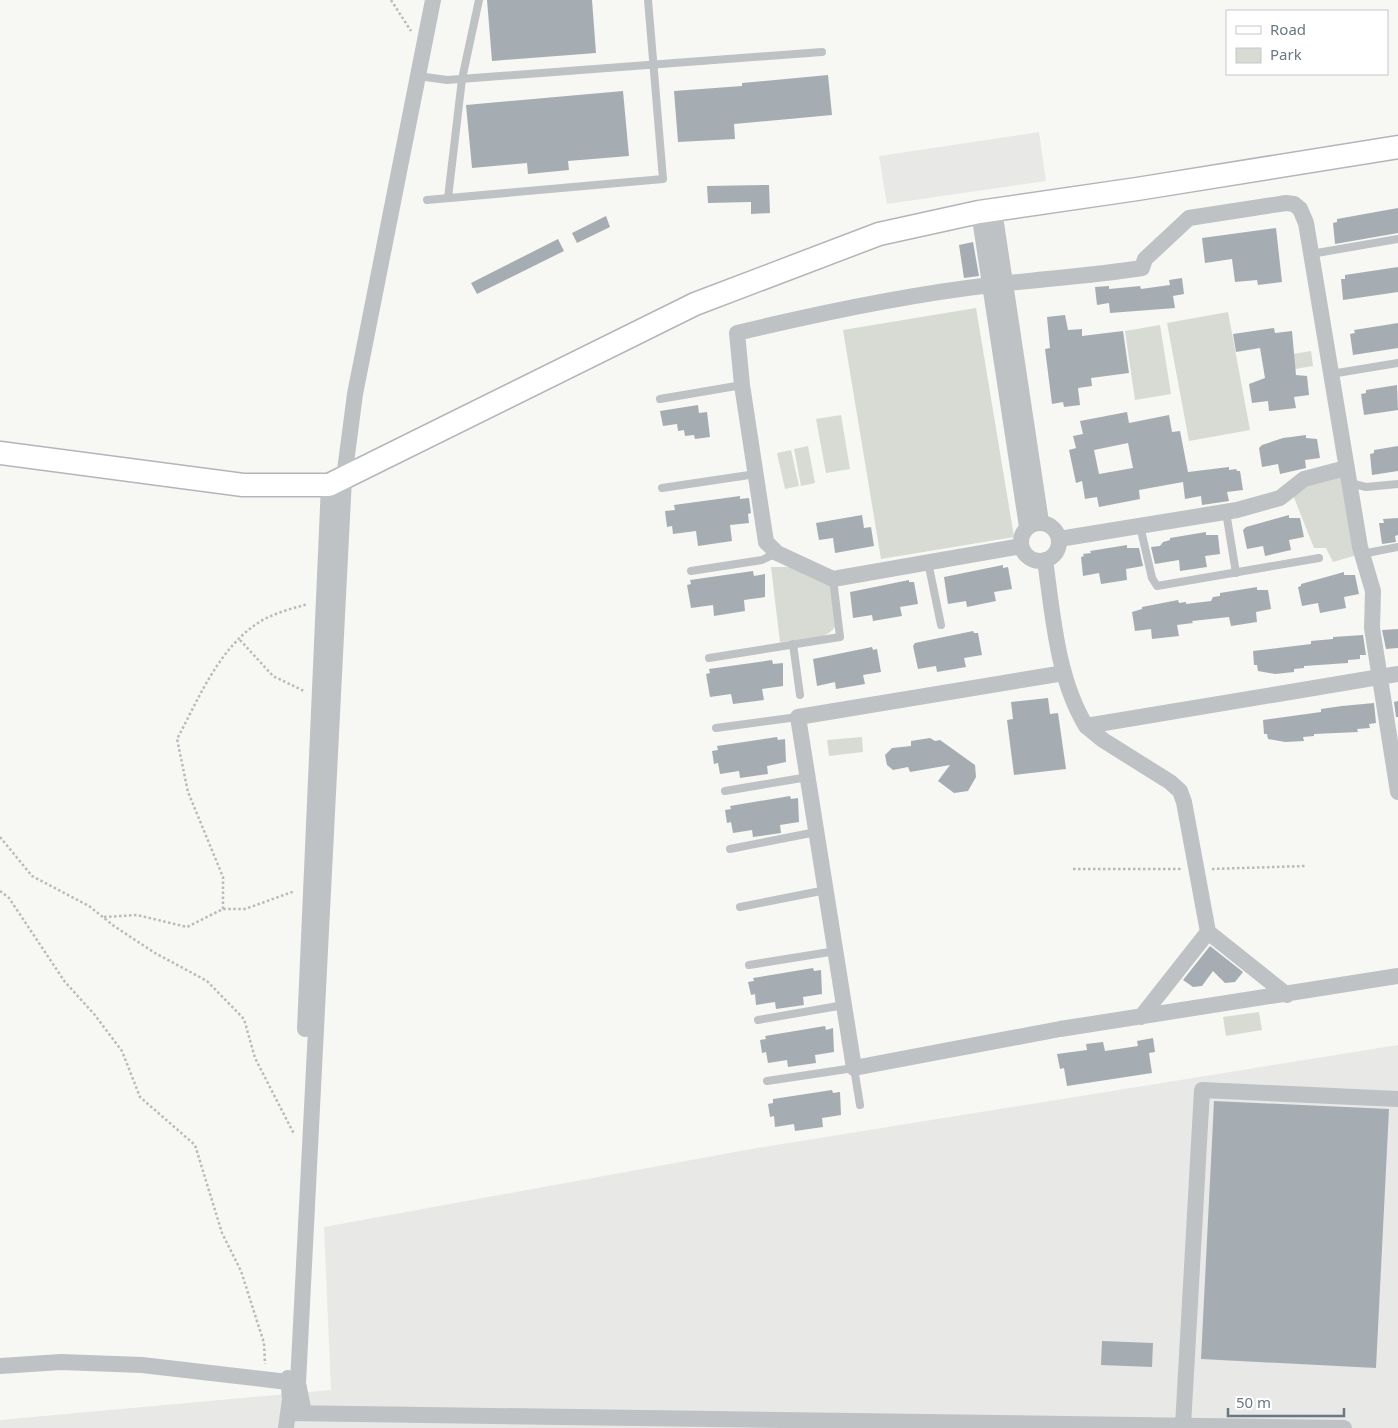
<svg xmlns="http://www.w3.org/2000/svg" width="1398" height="1428" viewBox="0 0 1398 1428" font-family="'Noto Sans',sans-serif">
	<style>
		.built { fill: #e8e8e7 }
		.green { fill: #d7dbd4 }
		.building { fill: #a6adb2; fill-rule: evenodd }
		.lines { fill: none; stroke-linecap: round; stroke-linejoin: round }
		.secondary-casing { stroke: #b1b6ba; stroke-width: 25 }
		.path { stroke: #b8bbbd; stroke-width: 2.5; stroke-dasharray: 2.5 2.5; stroke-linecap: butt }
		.lane { stroke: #bec2c5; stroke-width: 8 }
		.street { stroke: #bec2c5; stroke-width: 16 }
		.secondary { stroke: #fff; stroke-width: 22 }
	</style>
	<rect width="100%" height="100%" fill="#f7f7f4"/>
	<path class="built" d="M 1039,132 L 1046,181 L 887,204 L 879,156 Z
		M 1398,1045 L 1398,1428 L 0,1428 L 0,1420 L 331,1390 L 324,1227 L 757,1148 Z"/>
	<path class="green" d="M 976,308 L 1014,537 L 881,559 L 843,330 Z
		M 1228,312 L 1250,430 L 1189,441 L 1167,323 Z
		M 1160,325 L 1171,394 L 1135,400 L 1125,331 Z
		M 1311,351 L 1313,366 L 1283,371 L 1280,356 Z
		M 841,415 L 850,469 L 826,473 L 816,419 Z
		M 808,446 L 815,483 L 801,486 L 794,449 Z
		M 791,450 L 799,486 L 785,489 L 777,453 Z
		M 1342,474 L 1357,555 L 1333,562 L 1326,548 L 1314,548 L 1293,495 L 1306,484 Z
		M 771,567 L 790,567 L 830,585 L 836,625 C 829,641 796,640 780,642 Z
		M 862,737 L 863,752 L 829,756 L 827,740 Z
		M 1259,1012 L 1262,1030 L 1226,1036 L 1223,1017 Z"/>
	<path class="building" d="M 487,0 L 592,0 L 596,53 L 492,61 Z
		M 828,75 L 832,115 L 734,124 L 735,139 L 678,142 L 674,91 L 742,86 L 742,83 Z
		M 623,91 L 629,156 L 568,161 L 569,170 L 528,174 L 527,163 L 472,168 L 466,105 Z
		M 769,185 L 770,213 L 751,214 L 751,202 L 708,203 L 707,186 Z
		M 1398,208 L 1398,233 L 1335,244 L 1333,223 L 1337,222 L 1337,219 Z
		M 606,216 L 610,227 L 577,243 L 572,233 Z
		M 1276,228 L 1282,282 L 1258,285 L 1257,280 L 1235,282 L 1232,259 L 1205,263 L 1202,238 Z
		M 558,239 L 564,251 L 477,294 L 471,283 Z
		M 973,242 L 979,276 L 964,278 L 959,245 Z
		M 1398,267 L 1398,292 L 1343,300 L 1341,279 L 1345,279 L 1345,275 Z
		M 1182,278 L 1184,294 L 1173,296 L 1175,308 L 1110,313 L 1109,303 L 1097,305 L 1095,287 L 1109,286 L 1109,289 L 1140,286 L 1141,289 L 1170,285 L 1169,280 Z
		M 1065,315 L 1068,330 L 1082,329 L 1082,336 L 1123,331 L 1129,373 L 1091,378 L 1092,386 L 1078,388 L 1080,405 L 1064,407 L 1063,402 L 1052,404 L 1045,349 L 1050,348 L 1047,317 Z
		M 1398,323 L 1398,348 L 1353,355 L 1350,334 L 1355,333 L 1354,330 Z
		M 1274,328 L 1275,333 L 1292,331 L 1296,375 L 1307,376 L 1309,395 L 1294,397 L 1296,408 L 1269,411 L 1268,401 L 1252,403 L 1249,384 L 1265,378 L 1260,348 L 1236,352 L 1233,334 Z
		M 1397,385 L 1398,410 L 1364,415 L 1361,394 L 1366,393 L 1366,390 Z
		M 698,405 L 699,413 L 707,412 L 710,437 L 695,439 L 694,435 L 685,436 L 684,430 L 678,431 L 677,424 L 663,426 L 660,411 Z
		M 1127,412 L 1129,423 L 1169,415 L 1172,432 L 1180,431 L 1188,472 L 1229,467 L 1229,470 L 1236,469 L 1237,471 L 1240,471 L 1243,490 L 1227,492 L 1229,501 L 1202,505 L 1201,496 L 1185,499 L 1183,482 L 1139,490 L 1140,499 L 1099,507 L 1097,497 L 1085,499 L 1082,481 L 1076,483 L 1069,450 L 1076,448 L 1073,436 L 1083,434 L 1080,421 ZM 1128,443 L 1133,468 L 1099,474 L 1094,450 Z
		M 1306,435 L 1306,438 L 1317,439 L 1320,458 L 1305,460 L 1306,468 L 1280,474 L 1278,464 L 1262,467 L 1259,448 L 1262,445 L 1283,438 Z
		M 1398,446 L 1398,471 L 1372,475 L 1370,454 L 1374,453 L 1374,450 Z
		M 740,496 L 740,499 L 749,498 L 751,513 L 748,514 L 749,523 L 730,525 L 732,541 L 698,546 L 696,531 L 673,534 L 672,526 L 667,527 L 665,511 L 675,510 L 674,505 Z
		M 862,515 L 864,528 L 871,527 L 874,546 L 835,553 L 833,538 L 819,540 L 816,523 Z
		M 1289,515 L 1289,518 L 1300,518 L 1304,537 L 1289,540 L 1291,550 L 1265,556 L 1263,546 L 1247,549 L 1243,530 L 1246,527 Z
		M 1398,518 L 1398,535 L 1395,536 L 1396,542 L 1382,544 L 1379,523 L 1384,523 L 1383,519 Z
		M 1206,532 L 1206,535 L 1218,535 L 1220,554 L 1205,556 L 1207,567 L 1180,571 L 1179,560 L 1155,564 L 1151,547 L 1160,546 L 1163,542 L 1170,540 L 1170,538 Z
		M 1127,545 L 1127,548 L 1139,548 L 1143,566 L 1126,569 L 1127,580 L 1101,584 L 1099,573 L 1083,576 L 1081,557 L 1084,556 L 1083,554 L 1091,553 L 1090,551 Z
		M 1003,565 L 1003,568 L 1008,567 L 1012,589 L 994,592 L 996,601 L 967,607 L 966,601 L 948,604 L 944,577 Z
		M 753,571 L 754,576 L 765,574 L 765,597 L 744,600 L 745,611 L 714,616 L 713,605 L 691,608 L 687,585 L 691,584 L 690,580 Z
		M 1344,572 L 1344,575 L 1355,575 L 1359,594 L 1344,597 L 1346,608 L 1320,613 L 1318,603 L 1302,606 L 1298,587 L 1301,586 L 1301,584 Z
		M 909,580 L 909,582 L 914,582 L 918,604 L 900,607 L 902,616 L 873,621 L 872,615 L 853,618 L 850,592 Z
		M 1257,587 L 1257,590 L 1268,590 L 1271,609 L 1256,612 L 1257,622 L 1231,626 L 1229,617 L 1192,621 L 1193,623 L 1177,625 L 1179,636 L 1152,639 L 1151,629 L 1135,631 L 1132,612 L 1142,609 L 1142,607 L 1178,600 L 1179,603 L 1186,602 L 1186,604 L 1211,601 L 1213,597 L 1220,596 L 1220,593 Z
		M 1398,629 L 1398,648 L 1386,649 L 1382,630 Z
		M 973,631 L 974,633 L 978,633 L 982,655 L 964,658 L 966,667 L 937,672 L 936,666 L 918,669 L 913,646 L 915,643 Z
		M 1363,635 L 1366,655 L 1360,655 L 1360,659 L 1348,660 L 1348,663 L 1304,666 L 1304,668 L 1294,669 L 1294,672 L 1275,674 L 1258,671 L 1257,665 L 1254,665 L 1253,651 L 1311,644 L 1311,641 L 1333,639 L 1333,637 Z
		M 872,647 L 873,650 L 877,649 L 881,672 L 863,675 L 865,684 L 836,689 L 835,682 L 817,686 L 813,659 Z
		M 772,660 L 773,664 L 783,663 L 783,686 L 762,689 L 764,700 L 733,704 L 731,694 L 710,697 L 706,674 L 710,673 L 709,669 Z
		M 1048,698 L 1050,714 L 1058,713 L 1066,769 L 1014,775 L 1007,720 L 1013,719 L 1011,702 Z
		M 1398,701 L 1398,717 L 1396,717 L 1394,702 Z
		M 1374,703 L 1376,723 L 1369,724 L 1370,728 L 1357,729 L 1358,732 L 1314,734 L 1314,736 L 1303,737 L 1304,741 L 1285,742 L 1268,739 L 1267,734 L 1264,734 L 1263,720 L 1321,712 L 1321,709 L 1342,706 Z
		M 777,737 L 778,740 L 785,739 L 786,762 L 767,766 L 768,774 L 740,778 L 739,771 L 720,774 L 718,763 L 714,764 L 712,751 L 718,750 L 717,746 Z
		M 930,738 L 935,741 L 940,740 L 975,765 L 976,777 L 968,791 L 954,793 L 938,781 L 950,765 L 910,772 L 908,767 L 893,770 L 887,765 L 885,755 L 892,748 L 911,746 L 911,741 Z
		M 790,796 L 791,799 L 798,798 L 799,822 L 780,825 L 781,833 L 753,837 L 752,830 L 733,833 L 731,822 L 727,823 L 725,810 L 731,809 L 730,806 Z
		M 1210,946 L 1243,972 L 1235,982 L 1225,983 L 1213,971 L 1202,986 L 1193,987 L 1183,980 Z
		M 813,968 L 814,971 L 821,970 L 822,994 L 803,997 L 804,1005 L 776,1009 L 775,1002 L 756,1005 L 755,994 L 751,995 L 748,982 L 754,981 L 753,978 Z
		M 825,1026 L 826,1030 L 833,1028 L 834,1052 L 815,1055 L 816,1063 L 788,1067 L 787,1060 L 768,1063 L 766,1052 L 762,1053 L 760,1040 L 766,1039 L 765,1036 Z
		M 1153,1038 L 1155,1052 L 1149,1053 L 1152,1073 L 1067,1086 L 1064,1068 L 1060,1069 L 1057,1054 L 1087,1050 L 1086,1044 L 1103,1042 L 1105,1051 L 1138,1046 L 1137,1041 Z
		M 832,1090 L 833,1093 L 840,1092 L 841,1115 L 822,1118 L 823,1127 L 795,1131 L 794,1124 L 775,1127 L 774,1116 L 770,1117 L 768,1104 L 773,1103 L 773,1099 Z
		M 1214,1101 L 1389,1109 L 1376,1368 L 1201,1359 Z
		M 1102,1341 L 1153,1343 L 1152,1367 L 1101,1365 Z"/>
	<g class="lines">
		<g class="secondary-casing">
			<path id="secondary" d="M 0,453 L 243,485 L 329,485 L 695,304 L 879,234 L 979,212 L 1137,189 L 1398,147"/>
		</g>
		<path class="path" d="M 391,0 L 411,31
			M 240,640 L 273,676 L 304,691
			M 0,837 L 32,876 L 89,906 L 114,926 L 155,953 L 207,981 L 244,1019 L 255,1058 L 294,1134
			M 1073,869 L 1182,869
			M 1212,869 L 1305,866
			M 0,891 L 9,898 L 65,982 L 94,1014 L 122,1051 L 140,1097 L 195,1145 L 222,1233 L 241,1271 L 264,1343 L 265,1364
			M 223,909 L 223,877 L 188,792 L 177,739 C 198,700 217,652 255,625 C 270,614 290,609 308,604
			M 104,917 L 137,915 L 187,927 L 223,909 L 245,909 L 295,891"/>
		<path class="lane" d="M 418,76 L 447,80 L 822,52
			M 448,198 L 462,79 L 479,0
			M 427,200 L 663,179 L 648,0
			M 1311,254 L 1398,239
			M 1331,374 L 1398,363
			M 660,399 L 742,385
			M 1350,483 L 1366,487 L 1398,484
			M 662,488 L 756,474
			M 1226,512 L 1236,573
			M 1140,526 L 1152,578 L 1157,586 L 1319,558
			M 1362,554 L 1398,547
			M 928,562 L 941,625
			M 691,571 L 762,560 L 777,553
			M 793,644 L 800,695
			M 709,658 L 840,637 L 833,579
			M 716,728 L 798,717
			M 725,791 L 808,777
			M 730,849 L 816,832
			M 740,907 L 826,890
			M 749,965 L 836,951
			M 758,1020 L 844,1005
			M 767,1081 L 854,1068 L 860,1105"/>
		<path class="street" d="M 994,210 L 1041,522
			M 979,212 L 1027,527
			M1021 542a19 19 0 1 1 38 0a19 19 0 1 1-38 0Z
			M 1059,539 L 1237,510 L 1280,498 L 1304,479 L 1346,468
			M 1021,546 L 833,579 L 777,553 L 766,542 L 742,385 L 737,333 C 820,313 905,295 991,285 C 1041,279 1091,276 1142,268 L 1145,259 L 1189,218 L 1286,203 L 1294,204 L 1300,209 L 1306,223 L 1360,547 L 1373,591 L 1372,628 L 1398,792
			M 1045,560 C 1053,616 1057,678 1086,726 L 1398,674
			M 1064,673 L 798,717 L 854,1068 L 1060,1029 L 1398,976
			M 1086,726 L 1103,740 L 1170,782 L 1180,791 L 1184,802 L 1208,932 L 1141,1017
			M 1208,932 L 1287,995
			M 305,1029 L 329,485
			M 0,1366 L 61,1362 L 142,1365 L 288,1382
			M 288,1413 L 1344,1428
			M 304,1413 L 298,1383 L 344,478 L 355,394 L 433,0
			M 1183,1426 L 1202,1090 L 1398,1099
			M 286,1428 L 290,1399 L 288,1378"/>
		<use href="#secondary" class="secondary"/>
	</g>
	<rect x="1226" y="10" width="162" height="65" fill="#ffffff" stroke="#c3c9cd"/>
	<rect x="1236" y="26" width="25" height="8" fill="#ffffff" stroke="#c3c9cd"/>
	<text x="1270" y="35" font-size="15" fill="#697882">Road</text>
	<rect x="1236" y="48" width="25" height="15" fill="#d7dbd4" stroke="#c3c9cd"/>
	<text x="1270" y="60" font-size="15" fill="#697882">Park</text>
	<path d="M1228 1408v8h116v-8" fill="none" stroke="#697882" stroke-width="2.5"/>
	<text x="1236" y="1408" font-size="15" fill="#697882" stroke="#ffffff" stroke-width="4" paint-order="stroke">50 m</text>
</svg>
